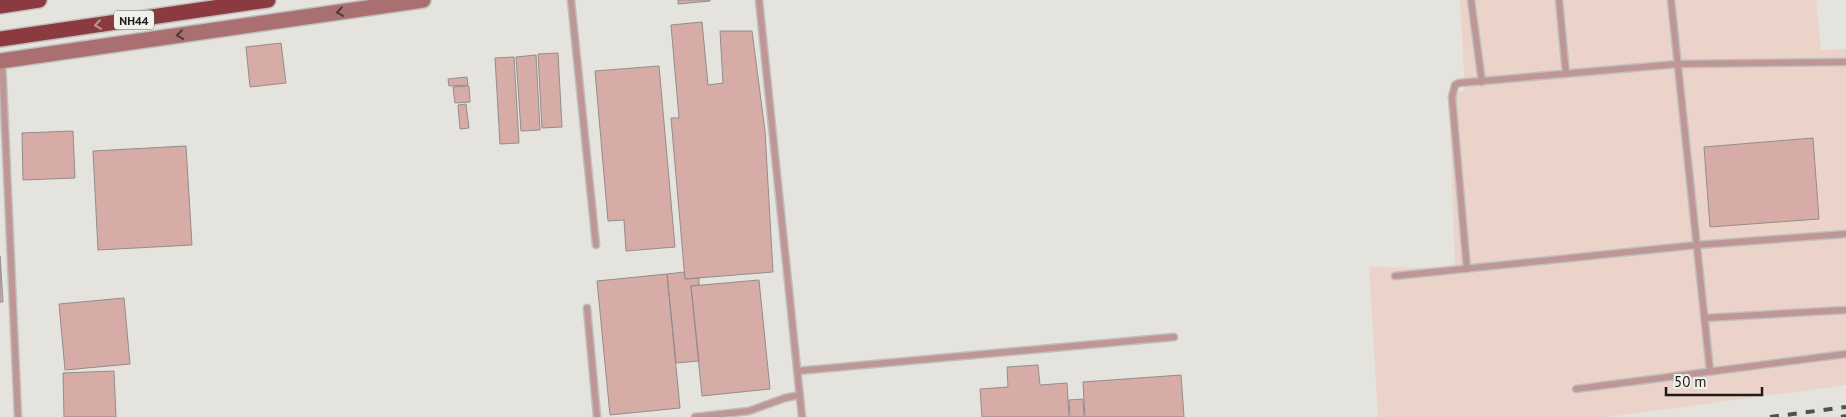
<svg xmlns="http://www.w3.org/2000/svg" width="1846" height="417" viewBox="0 0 1846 417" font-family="'PT Sans',sans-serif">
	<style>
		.education { fill: #ecd3ca }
		.building { fill: #d7aca6; stroke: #928d8c }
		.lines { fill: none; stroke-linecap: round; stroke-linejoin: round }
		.lane-casing { stroke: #c0bfbb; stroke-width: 9 }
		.secondary-casing { stroke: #c0bfbb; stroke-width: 18 }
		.highway-casing { stroke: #c0bfbb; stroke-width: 18 }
		.lane { stroke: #bf9696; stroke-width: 6 }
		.secondary { stroke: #aa6f71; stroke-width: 15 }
		.highway { stroke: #8b3a40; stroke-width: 15 }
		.rail { stroke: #51504e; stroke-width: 4; stroke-dasharray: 9 9; stroke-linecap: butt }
		.oneway { stroke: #4e3939 }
		.oneway2 { stroke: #be9596 }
		.labels { text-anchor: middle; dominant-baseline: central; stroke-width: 4; stroke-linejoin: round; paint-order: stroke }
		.shield { fill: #f1f0eb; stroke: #5d5c59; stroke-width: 1 }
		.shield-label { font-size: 12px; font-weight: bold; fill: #1d1c1b }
	</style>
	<rect width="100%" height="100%" fill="#e4e3de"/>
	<path class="education" d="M 1460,0 L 1816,0 L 1821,50 L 1846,49 L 1846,385 L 1608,417 L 1378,417 L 1369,267 L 1455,268 L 1449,92 L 1465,91 Z"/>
	<path class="building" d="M 678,0 L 710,0 L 710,1 L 678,4 Z
		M 702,22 L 708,85 L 723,83 L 720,31 L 752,31 L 765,131 L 773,272 L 685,279 L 671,118 L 679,118 L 671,25 Z
		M 281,43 L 286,83 L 250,87 L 246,47 Z
		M 558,53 L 562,127 L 542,128 L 538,54 Z
		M 536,55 L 540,130 L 521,131 L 516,57 Z
		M 514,57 L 519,143 L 500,144 L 495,58 Z
		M 659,66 L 675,247 L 626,251 L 624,220 L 608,221 L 595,71 Z
		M 467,77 L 468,85 L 449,86 L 448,79 Z
		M 469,86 L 470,102 L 455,103 L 453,87 Z
		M 466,104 L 469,128 L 460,129 L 458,105 Z
		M 73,131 L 75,178 L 23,180 L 22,133 Z
		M 1813,138 L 1819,219 L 1710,227 L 1704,147 Z
		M 186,146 L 192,245 L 98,250 L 93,151 Z
		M 0,256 L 3,302 L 0,302 Z
		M 684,272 L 685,279 L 699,278 L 699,285 L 691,286 L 699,361 L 676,363 L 667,274 Z
		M 667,274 L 680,408 L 610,415 L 597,281 Z
		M 759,280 L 770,389 L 702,396 L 691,286 Z
		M 124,298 L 130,364 L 65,370 L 59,304 Z
		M 1038,365 L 1040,385 L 1067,383 L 1069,417 L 982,417 L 980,389 L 1008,387 L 1007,367 Z
		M 114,371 L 116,417 L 64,417 L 63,373 Z
		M 1181,375 L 1184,417 L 1085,417 L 1083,382 Z
		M 1083,399 L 1084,417 L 1070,417 L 1069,400 Z"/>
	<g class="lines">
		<g class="lane-casing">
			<path id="lane" d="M 571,0 L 596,245
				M 759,0 L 802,417
				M 1471,0 L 1482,82
				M 1559,0 L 1566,74
				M 1671,0 L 1710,371
				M 2,61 L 18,417
				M 1467,269 L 1452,97 L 1455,85 L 1459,83 L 1678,64 L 1846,62
				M 1395,276 L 1697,245 L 1846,234
				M 587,308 L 597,417
				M 1705,318 L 1846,310
				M 797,371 L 1174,337
				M 1576,389 L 1846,354
				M 695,417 L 749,411 L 785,398 L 800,395"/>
		</g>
		<g class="secondary-casing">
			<path id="secondary" d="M 0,61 L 423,0"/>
		</g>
		<g class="highway-casing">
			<path id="highway" d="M 0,6 L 39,0
				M 0,39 L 268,0"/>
		</g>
		<use href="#lane" class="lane"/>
		<use href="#secondary" class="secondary"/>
		<use href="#highway" class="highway"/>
		<path class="rail" d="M 1770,417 L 1846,407
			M 1841,417 L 1846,416"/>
	</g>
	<defs><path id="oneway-chevron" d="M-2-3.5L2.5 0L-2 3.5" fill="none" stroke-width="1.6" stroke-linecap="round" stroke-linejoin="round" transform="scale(1.25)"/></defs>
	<g class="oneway">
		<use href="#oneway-chevron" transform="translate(340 12) rotate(172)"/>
		<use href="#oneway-chevron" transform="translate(180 35) rotate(172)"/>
	</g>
	<use class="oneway2" href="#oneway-chevron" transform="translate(98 25) rotate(172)"/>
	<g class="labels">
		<rect class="shield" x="114" y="10.5" width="40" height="19" rx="4"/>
		<g class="shield-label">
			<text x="134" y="20">NH44</text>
		</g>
	</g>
	<path d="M1666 387v8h96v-8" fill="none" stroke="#1d1c1b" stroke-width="2.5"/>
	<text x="1674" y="387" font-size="15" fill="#1d1c1b" stroke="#f1f0eb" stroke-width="4" paint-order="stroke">50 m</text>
</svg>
